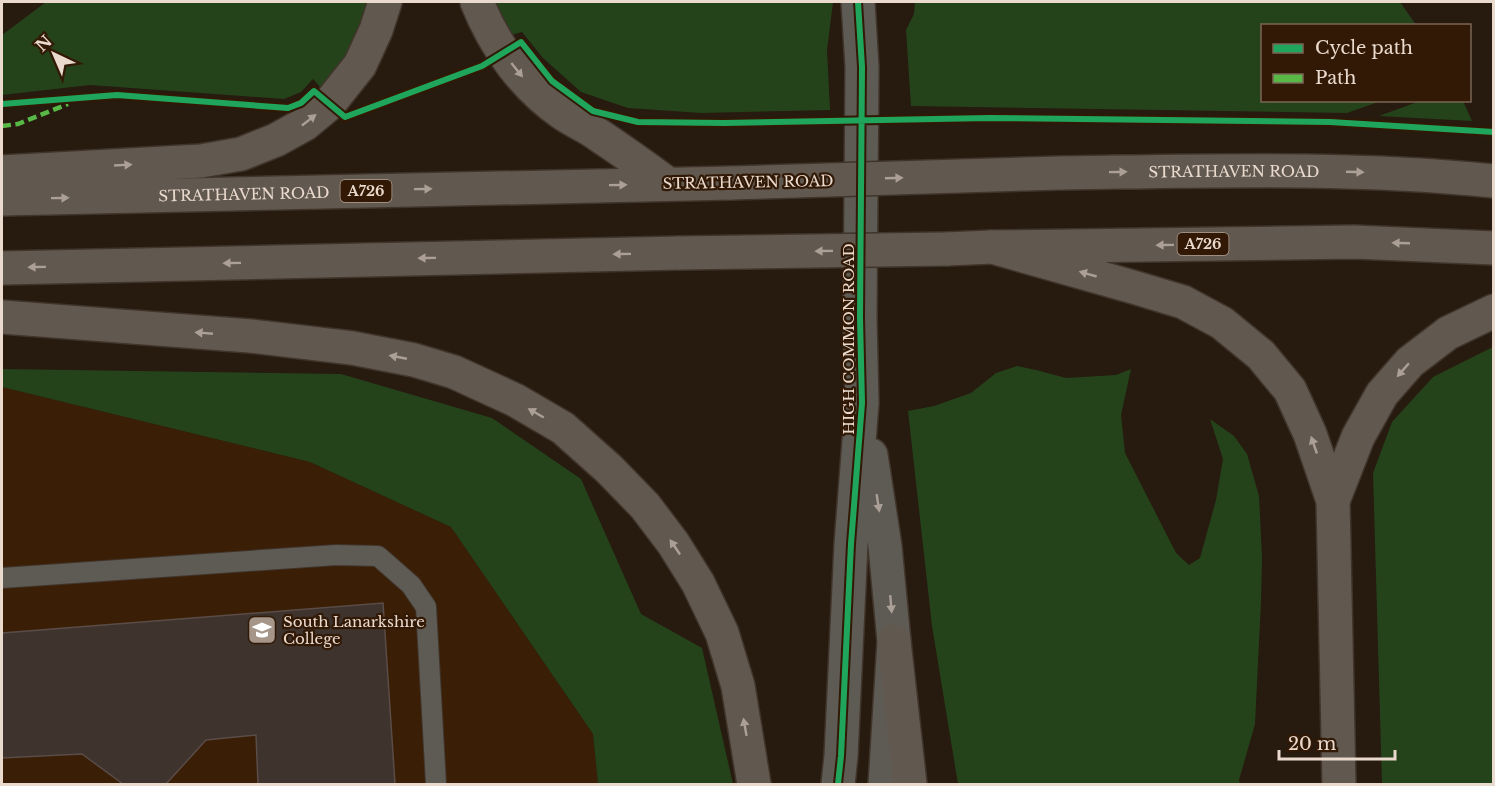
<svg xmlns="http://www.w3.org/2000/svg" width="1495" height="786" viewBox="0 0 1495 786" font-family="'Libre Baskerville',serif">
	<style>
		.built { fill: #3a1e06 }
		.green { fill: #25431b }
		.building { fill: #3f332d; stroke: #5a4c47; stroke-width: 1.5 }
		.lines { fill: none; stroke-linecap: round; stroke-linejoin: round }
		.service-casing { stroke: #41352b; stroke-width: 22 }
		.tertiary-casing { stroke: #41352b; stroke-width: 36 }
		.primary-casing { stroke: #41352b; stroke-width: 36 }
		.service { stroke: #5e5a54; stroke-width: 20 }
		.tertiary { stroke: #5e5a54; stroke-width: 33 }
		.primary { stroke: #615950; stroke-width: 33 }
		.primary-bridge-casing { stroke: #41352b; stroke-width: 36; stroke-linecap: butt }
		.primary-bridge { stroke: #615950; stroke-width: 33 }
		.quiet { stroke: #58b947; stroke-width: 4.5; stroke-dasharray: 9 4.5; stroke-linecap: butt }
		.cycleway-casing { stroke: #311905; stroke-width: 10 }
		.cycleway { stroke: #20a55d; stroke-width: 6 }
		.oneway { fill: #ac9f95 }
		.oneway2 { fill: #aba097 }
		.labels { text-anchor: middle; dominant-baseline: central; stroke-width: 4.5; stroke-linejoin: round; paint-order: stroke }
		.shield { fill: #311905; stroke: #b29f91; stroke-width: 1.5 }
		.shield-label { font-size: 14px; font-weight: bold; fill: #ead9cd }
		.street-label { font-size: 15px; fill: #ead9cd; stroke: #311905 }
		.poi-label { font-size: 15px; fill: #ead9cd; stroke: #311905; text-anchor: start }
	</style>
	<rect width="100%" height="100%" fill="#271a0f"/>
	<path class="built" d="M 2,387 L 310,462 L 451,527 L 593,734 L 598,784 L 2,784 Z"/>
	<path class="green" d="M 46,2 L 372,2 L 352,50 L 323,90 L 313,79 L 301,92 L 284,99 L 90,85 L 2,95 L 2,35 Z
		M 496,2 L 833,2 L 827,50 L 830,110 L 701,113 L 628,108 L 581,92 L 543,58 L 522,32 L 511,35 Z
		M 915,2 L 1400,2 L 1416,25 L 1262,26 L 1262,100 L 1381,101 L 1347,113 L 911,106 L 906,30 L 914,14 Z
		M 1420,101 L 1463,101 L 1472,121 L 1379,116 Z
		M 1493,347 L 1493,784 L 1382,784 L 1373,473 L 1392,422 L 1433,377 Z
		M 1017,366 L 1036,370 L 1066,378 L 1116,375 L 1131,369 L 1121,415 L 1125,453 L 1176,553 L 1189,565 L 1200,558 L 1216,500 L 1223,459 L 1210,419 L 1234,436 L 1247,454 L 1259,496 L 1262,557 L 1261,602 L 1255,724 L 1239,780 L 1240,784 L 958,784 L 932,626 L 908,411 L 934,406 L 971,393 L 996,373 Z
		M 2,369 L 341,374 L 492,418 L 581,479 L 641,614 L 702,648 L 733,784 L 598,784 L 593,734 L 451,527 L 310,462 L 2,387 Z"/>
	<path class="building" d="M 383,603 L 395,784 L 258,784 L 256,735 L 206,740 L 166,784 L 123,784 L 82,754 L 2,758 L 2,633 Z"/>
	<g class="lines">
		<g class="service-casing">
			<path id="service" d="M 2,578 L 336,555 L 378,556 L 411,585 L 426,607 L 436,784"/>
		</g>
		<g class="tertiary-casing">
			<path id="tertiary" d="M 871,455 L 885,546 L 894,641 L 885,784
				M 838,784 L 841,756 L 851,544 L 862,403 L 860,318 L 862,67 L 858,2"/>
		</g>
		<g class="primary-casing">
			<g id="primary">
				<path d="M 477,2 C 494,45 523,86 562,113 C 573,121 586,126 597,134 C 621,150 645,167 668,184"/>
				<path d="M 2,172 L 201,161 L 241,154 L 276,140 L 305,124 L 329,104 L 360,65 L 376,30 L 385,2"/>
				<path id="s1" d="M 1060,173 C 1204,171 1349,166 1494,181"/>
				<path id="s2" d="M 2,199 L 731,183"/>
				<path d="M 992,247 L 1133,287 L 1183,302 L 1222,323 L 1261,355 L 1290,390 L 1310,434 L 1333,501 L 1339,784"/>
				<path d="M 946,249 L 992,247 L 1354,242 L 1494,248"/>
				<path d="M 2,268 L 680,253"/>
				<path d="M 2,317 L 250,336 L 352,348 L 414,360 L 454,372 L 515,400 L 563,428 L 609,469 L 645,506 L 673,543 L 698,583 L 722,633 L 738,686 L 754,784"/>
				<path d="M 1333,501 L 1358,437 L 1382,394 L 1410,362 L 1448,333 L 1494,311"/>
				<path d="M 894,641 L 910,784"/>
			</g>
		</g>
		<use href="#service" class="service"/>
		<use href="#tertiary" class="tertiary"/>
		<use href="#primary" class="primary"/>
		<g class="primary-bridge-casing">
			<path id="primary-bridge" d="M 731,183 L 1060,173
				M 680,253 L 946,249"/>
		</g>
		<use href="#primary-bridge" class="primary-bridge"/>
		<path class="quiet" d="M 2,126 L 18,124 L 68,104"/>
		<g class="cycleway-casing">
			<path id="cycleway" d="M 2,104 L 117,95 L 288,108 L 301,103 L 314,91 L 345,117 L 482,66 L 521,42 L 552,81 L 593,111 L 638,122 L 724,123 L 989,118 L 1330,122 L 1494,132
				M 838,784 L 841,756 L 851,544 L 862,403 L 860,318 L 862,67 L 858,2"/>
		</g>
		<use href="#cycleway" class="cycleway"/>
	</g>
	<defs><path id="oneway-solid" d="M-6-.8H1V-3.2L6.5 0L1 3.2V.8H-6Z" transform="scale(1.5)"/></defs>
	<g class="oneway">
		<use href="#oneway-solid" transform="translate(517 70) rotate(51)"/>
		<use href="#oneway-solid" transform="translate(309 120) rotate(-38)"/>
		<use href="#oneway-solid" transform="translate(123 165) rotate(-3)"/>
		<use href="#oneway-solid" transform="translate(1118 172) rotate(-1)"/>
		<use href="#oneway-solid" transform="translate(1355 172) rotate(2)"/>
		<use href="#oneway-solid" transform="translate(894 178) rotate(-2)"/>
		<use href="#oneway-solid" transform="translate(618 185) rotate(-1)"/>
		<use href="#oneway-solid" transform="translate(423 189) rotate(-1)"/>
		<use href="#oneway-solid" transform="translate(60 198) rotate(-1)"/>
		<use href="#oneway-solid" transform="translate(1401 243) rotate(-178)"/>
		<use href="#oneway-solid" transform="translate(1165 245) rotate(179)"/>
		<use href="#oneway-solid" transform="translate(824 251) rotate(179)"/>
		<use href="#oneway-solid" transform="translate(622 254) rotate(179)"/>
		<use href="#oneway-solid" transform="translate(427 258) rotate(179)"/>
		<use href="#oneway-solid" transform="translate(232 263) rotate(179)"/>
		<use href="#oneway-solid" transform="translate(37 267) rotate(179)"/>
		<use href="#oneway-solid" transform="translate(1088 274) rotate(-164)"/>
		<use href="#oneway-solid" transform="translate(204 333) rotate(-175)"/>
		<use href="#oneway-solid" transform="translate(398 357) rotate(-169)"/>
		<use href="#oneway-solid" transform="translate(1403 370) rotate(131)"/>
		<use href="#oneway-solid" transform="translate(536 413) rotate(-150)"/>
		<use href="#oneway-solid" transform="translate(1314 445) rotate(-109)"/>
		<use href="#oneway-solid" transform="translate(675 547) rotate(-124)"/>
		<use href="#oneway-solid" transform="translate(745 727) rotate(-100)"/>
	</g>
	<g class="oneway2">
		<use href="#oneway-solid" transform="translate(878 503) rotate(81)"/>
		<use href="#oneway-solid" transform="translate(891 604) rotate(85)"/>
	</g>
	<defs>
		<g id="university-square" transform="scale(1.5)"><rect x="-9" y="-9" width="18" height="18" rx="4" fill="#a6968a" stroke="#311905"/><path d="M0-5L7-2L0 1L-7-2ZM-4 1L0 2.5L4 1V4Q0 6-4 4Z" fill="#fff"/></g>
	</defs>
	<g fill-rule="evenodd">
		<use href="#university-square" x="262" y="630"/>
	</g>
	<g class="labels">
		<g class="shield">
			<rect x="340.5" y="180" width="51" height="22" rx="4.5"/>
			<rect x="1177.5" y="233" width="51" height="22" rx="4.5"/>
		</g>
		<g class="shield-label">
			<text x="366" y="191">A726</text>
			<text x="1203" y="244">A726</text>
		</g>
		<g class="street-label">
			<text stroke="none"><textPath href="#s1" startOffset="174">STRATHAVEN ROAD</textPath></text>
			<text transform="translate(748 182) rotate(-1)">STRATHAVEN ROAD</text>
			<text stroke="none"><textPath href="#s2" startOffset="242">STRATHAVEN ROAD</textPath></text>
			<text transform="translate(848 339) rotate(-90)">HIGH COMMON ROAD</text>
		</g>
		<g class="poi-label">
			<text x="283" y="621">South Lanarkshire<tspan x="283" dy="17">College</tspan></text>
		</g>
	</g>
	<rect width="1495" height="786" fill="none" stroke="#ead9cd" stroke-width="6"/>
	<rect x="1261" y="24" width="210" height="78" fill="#311905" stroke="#7b6655" stroke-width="1.5"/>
	<rect x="1273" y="44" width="30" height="9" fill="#20a55d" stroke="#7b6655" stroke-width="1.5"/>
	<text x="1315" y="54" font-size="18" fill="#ead9cd">Cycle path</text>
	<rect x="1273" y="74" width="30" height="9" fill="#58b947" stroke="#7b6655" stroke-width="1.5"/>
	<text x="1315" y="84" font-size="18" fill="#ead9cd">Path</text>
	<g transform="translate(54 54) rotate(316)" stroke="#311905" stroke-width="4.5" paint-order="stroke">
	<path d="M0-4.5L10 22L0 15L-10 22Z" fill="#ead9cd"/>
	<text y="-9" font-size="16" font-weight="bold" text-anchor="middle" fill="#ead9cd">N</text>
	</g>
	<path d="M1279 750v9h116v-9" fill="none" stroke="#ead9cd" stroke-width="3"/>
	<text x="1288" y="750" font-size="18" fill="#ead9cd" stroke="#311905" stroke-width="4.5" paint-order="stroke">20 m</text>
</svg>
